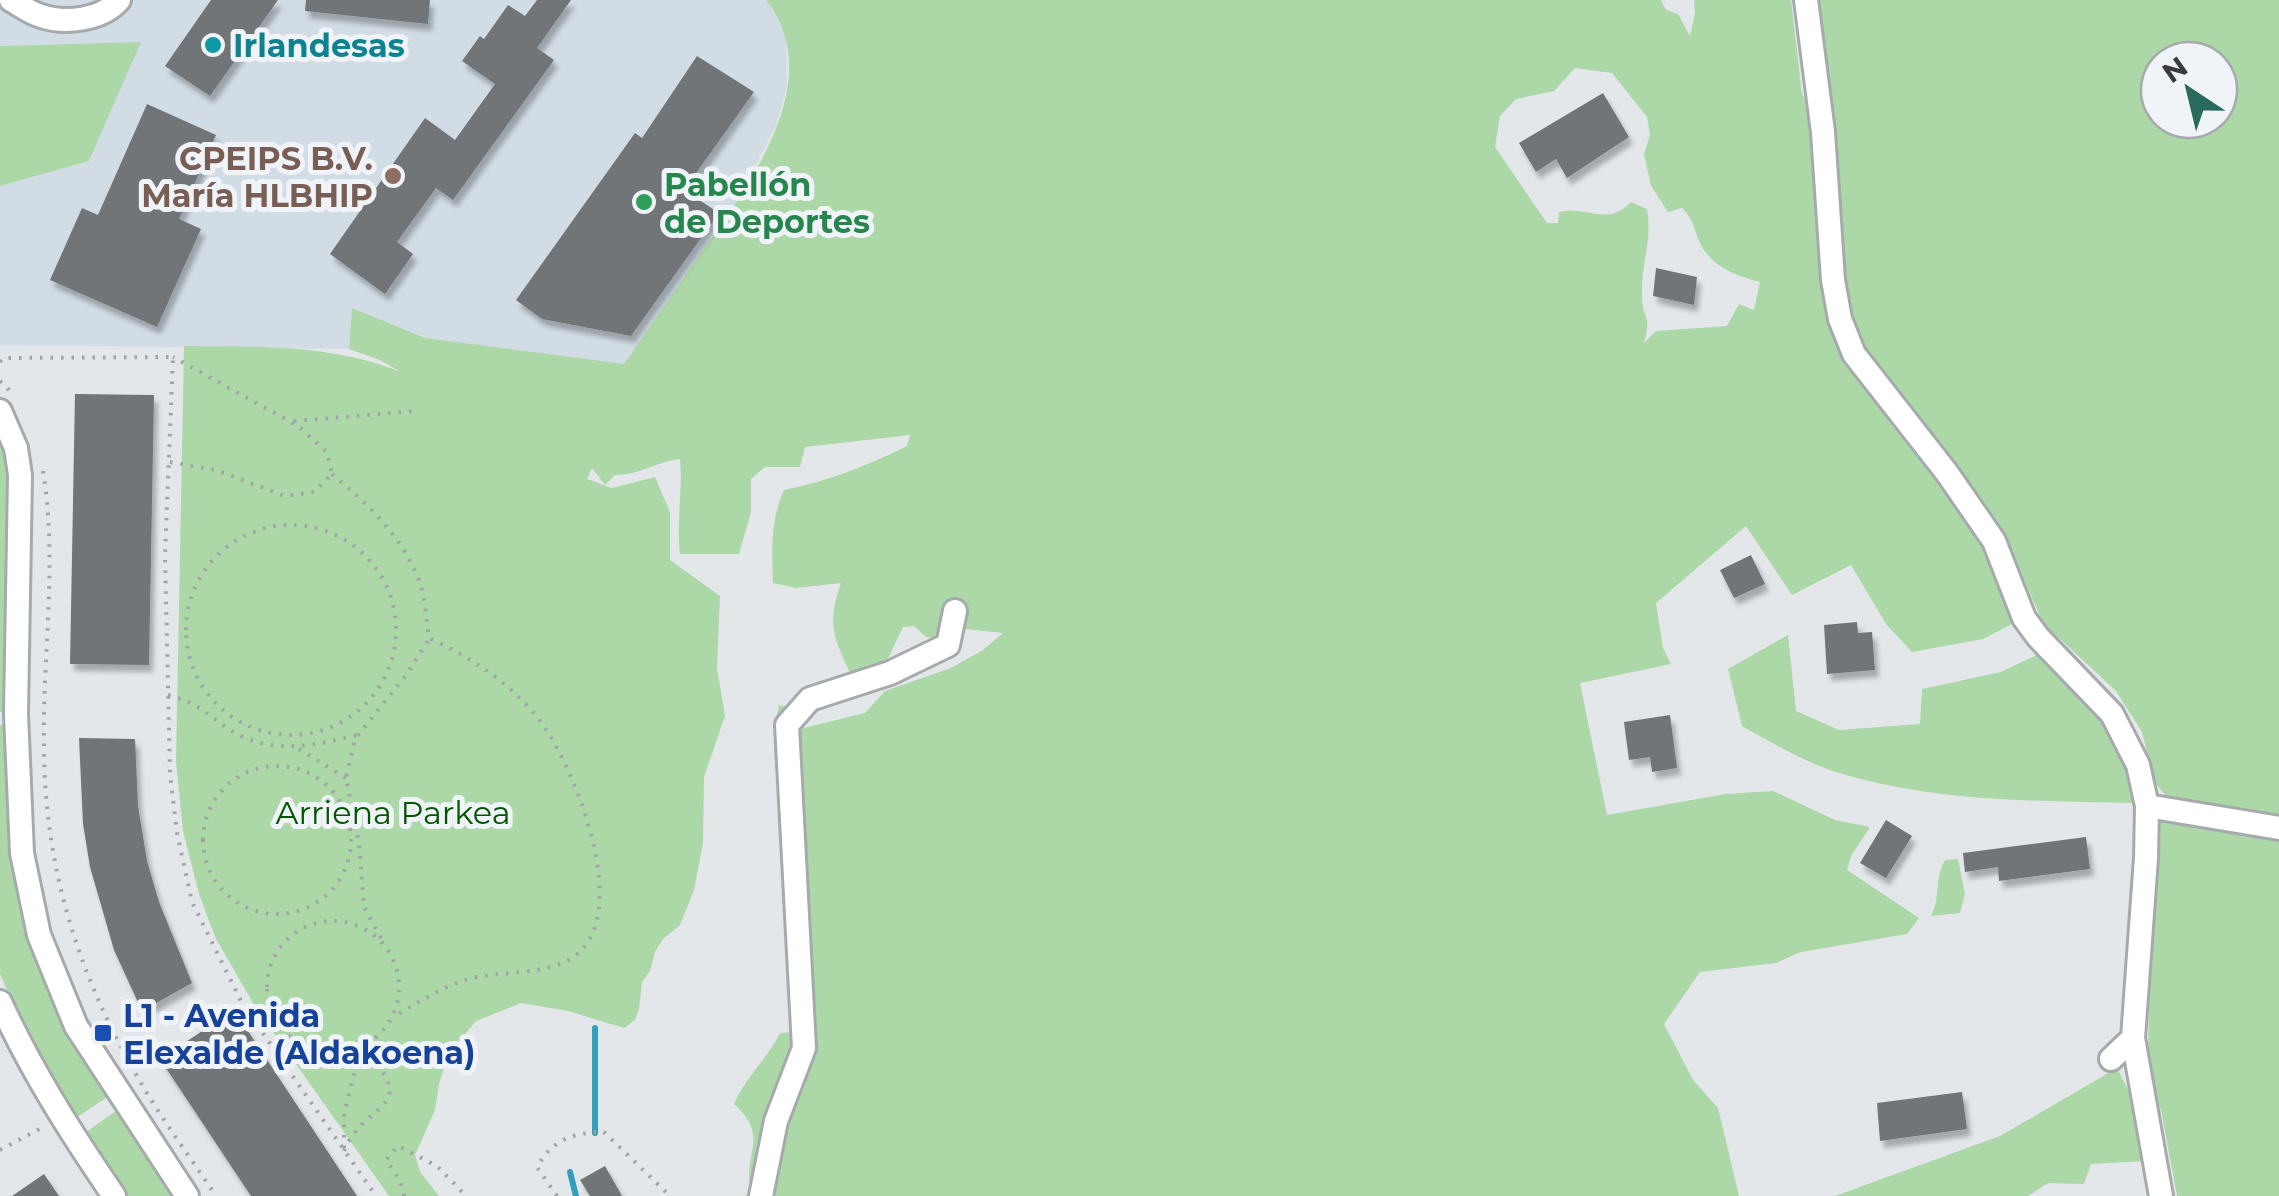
<svg xmlns="http://www.w3.org/2000/svg" width="2279" height="1196" viewBox="0 0 2279 1196" font-family="Montserrat,sans-serif">
	<style>
		.built { fill: #d2dce5 }
		.green { fill: #acd7a7; fill-rule: evenodd }
		.lines { fill: none; stroke-linecap: round; stroke-linejoin: round }
		.stream { stroke: #32a0bd; stroke-width: 6 }
		.building { fill: #727578; filter: url(#shadow) }
		.minor-casing { stroke: #a6aaad; stroke-width: 28 }
		.path { stroke: #a0a3a6; stroke-width: 4; stroke-dasharray: 2.5 8; stroke-linecap: butt }
		.minor { stroke: #fff; stroke-width: 22 }
		.culture-dot { fill: #0f9aa8; stroke: #f0f4f8; stroke-width: 4 }
		.education-dot { fill: #8d6e63; stroke: #f0f4f8; stroke-width: 4 }
		.leisure-dot { fill: #2e9e5b; stroke: #f0f4f8; stroke-width: 4 }
		.transit-dot { fill: #1a4fb4; stroke: #f0f4f8; stroke-width: 4 }
		.labels { text-anchor: middle; dominant-baseline: central; stroke-width: 10; stroke-linejoin: round; paint-order: stroke }
		.culture-label { font-size: 32px; font-weight: bold; fill: #0d838f; stroke: #f0f4f8; text-anchor: start }
		.education-label { font-size: 32px; font-weight: bold; fill: #785e54; stroke: #f0f4f8; text-anchor: end }
		.leisure-label { font-size: 32px; font-weight: bold; fill: #27864d; stroke: #f0f4f8; text-anchor: start }
		.park-label { font-size: 32px; fill: #025700; stroke: #f0f4f8 }
		.transit-label { font-size: 32px; font-weight: bold; fill: #164399; stroke: #f0f4f8; text-anchor: start }
	</style>
	<defs>
		<filter id="shadow"><feDropShadow dx="4" dy="7" stdDeviation="2.5" flood-color="#0004"/></filter>
	</defs>
	<rect width="100%" height="100%" fill="#e3e7ea"/>
	<path class="built" d="M 0,0 L 766,0 L 786,34 L 787,87 L 776,125 L 739,198 L 624,365 L 425,338 L 352,309 L 349,349 L 0,345 L 0,186 L 89,161 L 140,42 L 0,46 Z"/>
	<path class="green" d="M 766,0 L 1661,0 L 1666,10 L 1678,14 L 1690,36 L 1695,13 L 1694,0 L 1791,0 L 1802,94 L 1813,112 C 1818,193 1807,285 1845,361 C 1855,382 1877,402 1892,421 C 1935,475 1998,555 2014,623 L 1983,639 L 1912,652 L 1886,624 L 1851,565 L 1792,595 L 1746,526 L 1656,603 L 1663,648 L 1671,664 L 1580,683 L 1607,815 L 1726,794 L 1773,791 L 1835,820 L 1870,827 L 1851,856 L 1847,870 L 1919,918 L 1907,934 L 1801,952 L 1776,963 L 1700,972 L 1664,1024 L 1693,1080 L 1718,1108 L 1739,1196 L 744,1196 L 751,1193 C 742,1151 771,1138 734,1104 C 746,1077 767,1059 780,1033 L 794,1032 C 790,964 788,896 783,829 C 779,786 768,748 779,705 L 796,709 L 804,728 L 865,713 L 885,691 L 951,668 L 983,650 L 1003,633 L 957,628 L 942,639 L 926,637 L 914,626 L 903,627 L 884,667 L 852,677 C 834,638 826,625 841,583 L 796,588 L 773,583 C 772,551 770,521 784,490 C 828,481 867,466 907,446 L 910,435 L 805,447 L 800,467 L 765,467 L 751,479 L 751,512 L 739,554 L 680,554 C 676,522 683,492 680,459 C 655,462 640,475 615,475 L 605,485 L 592,468 L 587,479 L 612,488 L 655,477 L 670,512 L 670,560 L 720,596 L 717,668 L 725,716 L 704,777 L 703,843 L 694,890 L 680,925 L 663,939 L 655,952 L 650,971 L 642,982 L 639,1009 L 635,1020 L 624,1028 L 568,1011 L 521,1003 L 476,1021 L 449,1053 L 439,1084 L 435,1110 L 415,1155 L 420,1172 L 439,1196 L 389,1196 L 253,1003 L 216,939 L 199,894 L 183,831 L 176,761 L 184,346 C 258,347 330,344 401,372 L 380,360 L 349,349 L 352,308 L 425,338 L 624,364 C 649,328 674,292 699,256 C 746,188 830,82 766,0 ZM 1575,68 L 1612,73 L 1647,117 L 1650,135 L 1644,154 L 1651,186 L 1668,212 L 1682,208 C 1692,218 1693,224 1697,236 C 1707,265 1733,275 1760,282 L 1754,310 L 1739,304 L 1727,326 L 1656,331 L 1644,343 C 1652,313 1643,322 1642,297 C 1640,267 1653,240 1647,209 L 1631,202 C 1607,227 1590,206 1559,212 L 1558,223 L 1547,223 L 1495,147 L 1500,116 L 1516,99 L 1554,91 Z
		M 1817,0 L 2279,0 L 2279,815 L 2168,798 L 2155,783 L 2142,732 L 2116,691 L 2043,623 L 2005,537 L 1981,500 L 1869,356 L 1855,325 L 1841,252 L 1835,118 ZM 2159,60 L 2219,60 L 2219,120 L 2159,120 Z
		M 141,42 L 89,161 L 0,186 L 0,46 Z
		M 0,430 L 16,488 L 9,712 L 0,712 Z
		M 1788,635 L 1796,711 L 1839,730 L 1920,724 L 1922,689 L 2001,672 L 2039,654 C 2086,695 2126,740 2136,803 C 2039,801 1940,802 1846,775 C 1809,765 1776,745 1742,726 L 1728,669 Z
		M 0,725 L 11,725 L 17,877 L 112,1094 L 74,1119 L 34,1051 L 0,974 Z
		M 2159,818 L 2279,838 L 2279,1196 L 2177,1196 L 2161,1110 L 2152,1088 L 2148,1065 L 2150,927 Z
		M 1958,859 L 1965,894 L 1960,913 L 1931,916 C 1941,897 1934,879 1945,860 Z
		M 2117,1068 L 2130,1094 L 2144,1161 L 2091,1164 L 2084,1184 L 2048,1183 L 2028,1196 L 1835,1196 L 2000,1136 Z
		M 119,1109 L 178,1196 L 125,1196 L 83,1134 Z"/>
	<g class="lines">
		<path class="stream" d="M 595,1028 L 595,1133
			M 570,1172 L 576,1196"/>
	</g>
	<path class="building" d="M 211,0 L 278,0 L 210,96 L 165,66 Z
		M 306,0 L 430,0 L 428,24 L 305,11 Z
		M 537,0 L 571,0 L 537,48 L 554,60 L 453,200 L 436,188 L 397,242 L 413,254 L 385,294 L 330,254 L 425,118 L 455,140 L 495,84 L 462,61 L 480,36 L 484,39 L 508,5 L 525,16 Z
		M 697,56 L 754,92 L 684,190 L 719,213 L 631,336 L 542,319 L 516,300 L 635,133 L 642,138 Z
		M 1603,93 L 1629,137 L 1567,178 L 1556,159 L 1536,172 L 1519,143 Z
		M 147,104 L 216,135 L 179,219 L 201,229 L 157,327 L 50,280 L 82,208 L 98,215 Z
		M 1656,268 L 1697,277 L 1694,305 L 1653,296 Z
		M 75,394 L 154,395 L 149,665 L 70,664 Z
		M 1751,555 L 1765,584 L 1734,598 L 1720,570 Z
		M 1857,622 L 1858,633 L 1872,632 L 1875,670 L 1827,674 L 1824,625 Z
		M 1670,715 L 1677,768 L 1652,772 L 1650,757 L 1629,760 L 1624,722 Z
		M 79,738 L 135,739 L 138,806 L 147,861 L 159,902 L 192,983 L 142,1011 L 114,950 L 90,867 L 83,824 Z
		M 1886,820 L 1912,836 L 1886,878 L 1860,863 Z
		M 2086,837 L 2090,869 L 1999,881 L 1998,867 L 1965,872 L 1963,853 Z
		M 234,1010 L 357,1196 L 251,1196 L 160,1059 Z
		M 1962,1092 L 1967,1129 L 1880,1141 L 1877,1103 Z
		M 605,1166 L 622,1196 L 590,1196 L 580,1180 Z
		M 44,1174 L 59,1196 L 12,1196 Z"/>
	<g class="lines">
		<g class="minor-casing">
			<path id="minor" d="M 11,0 C 20,5 30,13 41,16 C 65,24 102,20 119,0
				M 1806,0 L 1823,132 L 1833,280 L 1840,319 L 1854,354 L 1947,473 L 1994,541 L 2024,618 L 2038,637 L 2112,714 L 2138,765 L 2147,806 L 2146,858 L 2133,1038 L 2161,1196
				M 0,411 L 16,448 L 20,475 L 16,714 L 22,853 L 39,935 L 76,1026 L 187,1196
				M 2147,806 L 2279,828
				M 0,1002 C 32,1072 71,1133 114,1196
				M 2111,1059 L 2133,1038
				M 761,1196 L 776,1121 L 804,1048 L 787,725 L 810,699 L 890,673 L 948,645 L 955,611"/>
		</g>
		<path class="path" d="M 0,362 L 3,358 L 173,357 L 165,555 L 170,774 L 177,833 L 192,902 L 242,1003 L 376,1196
			M 0,381 L 11,392
			M 294,421 L 415,411
			M 170,462 L 216,470 L 285,496 L 314,492 L 332,474 L 327,452 L 298,426 L 173,357
			M 43,471 C 58,563 42,658 44,751 C 45,865 77,970 133,1069 C 157,1113 188,1154 216,1196
			M 332,474 C 369,505 403,537 420,583 C 426,600 426,621 429,638 C 470,657 504,679 534,713 C 572,757 637,917 572,958 C 546,975 499,971 468,979 C 442,987 416,1004 393,1017
			M186 630a105 105 0 1 1 210 0a105 105 0 1 1-210 0Z
			M 168,695 C 205,704 213,723 243,737 C 282,754 319,744 358,735
			M 299,749 L 346,778
			M203 840a74 74 0 1 1 148 0a74 74 0 1 1-148 0Z
			M267 987a66 66 0 1 1 132 0a66 66 0 1 1-132 0Z
			M 381,938 L 364,907 L 359,843 L 346,778 L 355,739 L 407,674 L 429,639
			M 344,1148 L 344,1114 L 361,1046
			M 0,1150 L 43,1127
			M 344,1151 C 365,1099 425,1112 361,1046
			M 404,1196 L 400,1180 L 386,1160 L 398,1146 L 437,1166 L 466,1196
			M 557,1196 L 537,1167 C 554,1138 570,1135 603,1131 L 670,1196"/>
		<use href="#minor" class="minor"/>
	</g>
	<circle class="culture-dot" cx="213" cy="45" r="10"/>
	<circle class="education-dot" cx="393" cy="176" r="10"/>
	<circle class="leisure-dot" cx="644" cy="202" r="10"/>
	<rect class="transit-dot" x="93" y="1023" width="20" height="20" rx="5"/>
	<g class="labels">
		<g class="culture-label">
			<text x="233" y="45">Irlandesas</text>
		</g>
		<g class="education-label">
			<text x="373" y="158">CPEIPS B.V.<tspan x="373" dy="37">María HLBHIP</tspan></text>
		</g>
		<g class="leisure-label">
			<text x="664" y="184">Pabellón<tspan x="664" dy="37">de Deportes</tspan></text>
		</g>
		<g class="park-label">
			<text x="393" y="812">Arriena Parkea</text>
		</g>
		<g class="transit-label">
			<text x="123" y="1015">L1 - Avenida<tspan x="123" dy="37">Elexalde (Aldakoena)</tspan></text>
		</g>
	</g>
	<g transform="translate(2189 90) rotate(325)"><circle r="48" fill="#f0f4f8" stroke="#a7aaad" stroke-width="2.5"/>
	<path d="M0-8L18 38L0 25L-18 38Z" fill="#286b5c"/>
	<text y="-15" font-size="28" font-weight="bold" text-anchor="middle" fill="#393b3c">N</text>
	</g>
</svg>
